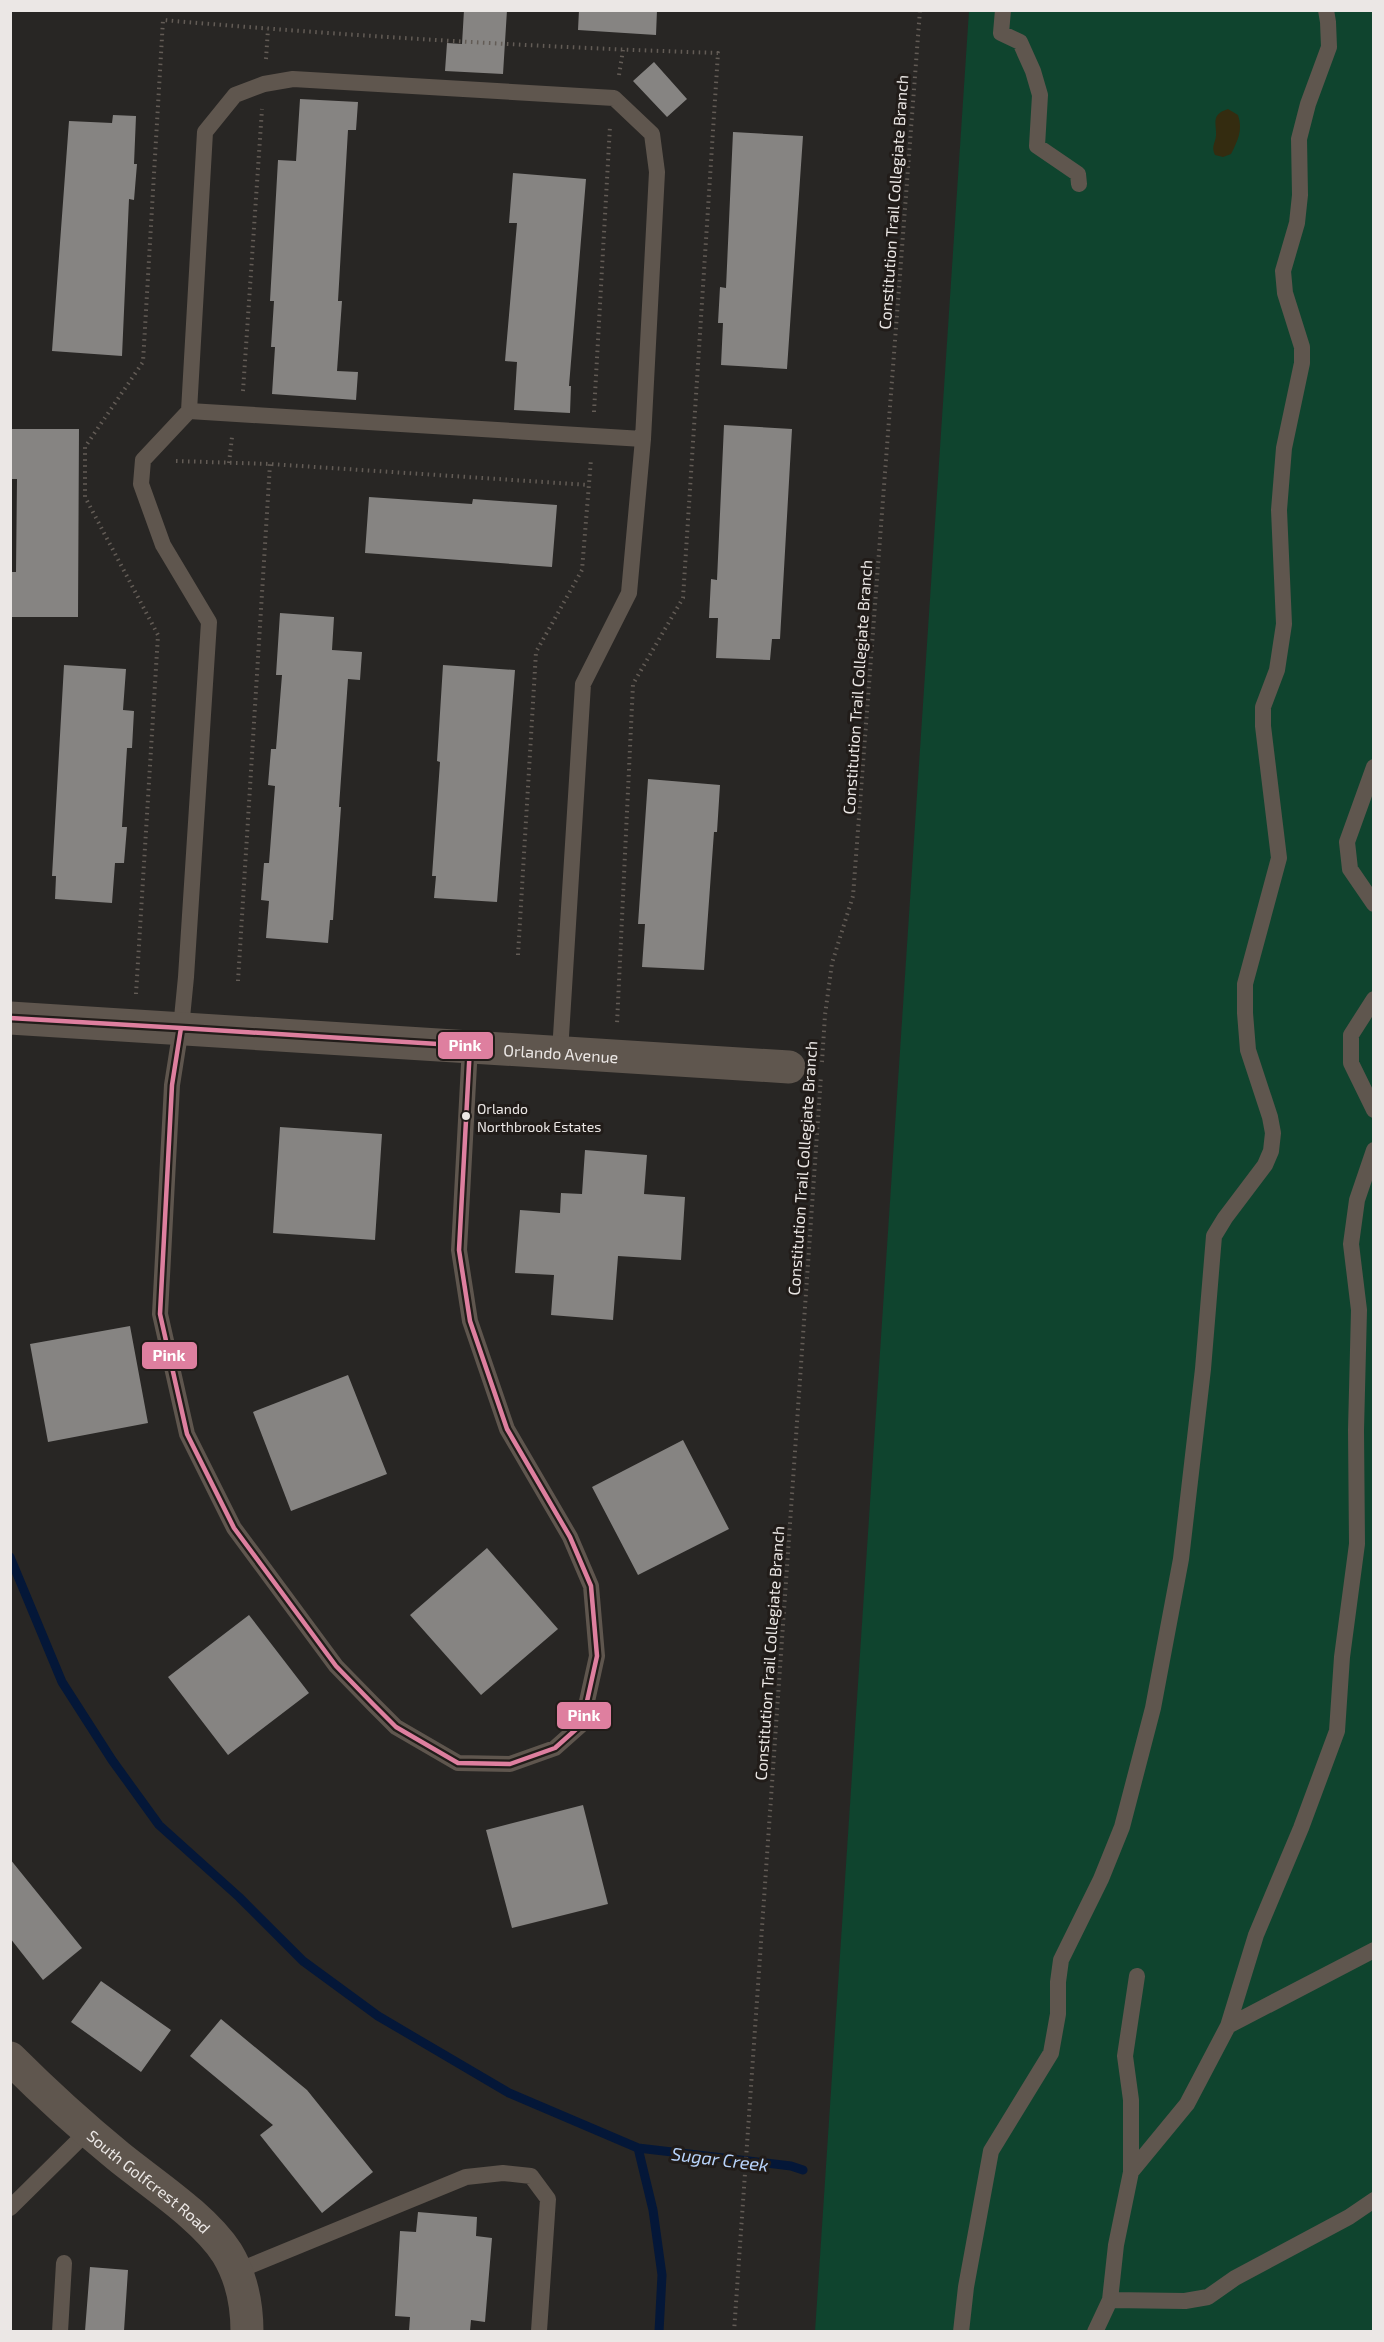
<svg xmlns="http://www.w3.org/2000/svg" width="1384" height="2342" viewBox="0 0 1384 2342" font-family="'Exo 2',sans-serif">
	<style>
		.green { fill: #0f442e }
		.sand { fill: #342c10 }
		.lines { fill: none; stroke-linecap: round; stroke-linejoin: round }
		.stream { stroke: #041738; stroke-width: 9 }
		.building { fill: #868482 }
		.path { stroke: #635c56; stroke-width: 4; stroke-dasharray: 1.5 4.5; stroke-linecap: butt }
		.lane { stroke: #5f564e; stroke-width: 16 }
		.street { stroke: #5f564e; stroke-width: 33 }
		.bus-1-casing { stroke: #211c19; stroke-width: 9 }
		.bus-1 { stroke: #de7f9f; stroke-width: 4.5 }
		.bus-dot { fill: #ebe7e5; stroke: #211c19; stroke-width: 2 }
		.labels { text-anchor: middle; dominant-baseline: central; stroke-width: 6; stroke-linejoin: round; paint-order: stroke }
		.bus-label { font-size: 14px; fill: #ebe7e5; stroke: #211c19; text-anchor: start }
		.street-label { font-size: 16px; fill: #ebe7e5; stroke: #211c19 }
		.water-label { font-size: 18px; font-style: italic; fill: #b8d4fc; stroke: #211c19 }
		.line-badge { stroke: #211c19; stroke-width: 2 }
		.badge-label { font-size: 16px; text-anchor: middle; font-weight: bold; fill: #fff }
	</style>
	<rect width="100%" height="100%" fill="#282624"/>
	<path class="green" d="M 969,11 L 1373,11 L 1373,2331 L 815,2332 Z"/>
	<path class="sand" d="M 1228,109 L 1238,115 C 1243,130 1238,140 1231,154 L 1223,157 L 1215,155 C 1211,146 1215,144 1216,136 C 1217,123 1210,115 1228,109 Z"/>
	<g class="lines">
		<path class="stream" d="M 10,1557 L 62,1682 L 112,1760 L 159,1825 L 239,1897 L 303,1961 L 378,2016 L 509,2093 L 638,2148 L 653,2210 L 662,2275 L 659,2332
			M 638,2148 L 791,2166 L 803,2170"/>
	</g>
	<path class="building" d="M 464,10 L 507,10 L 503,74 L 445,71 L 447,43 L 462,44 Z
		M 579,10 L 657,10 L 656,35 L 578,30 Z
		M 654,62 L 687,99 L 667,117 L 633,81 Z
		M 300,99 L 358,102 L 356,130 L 348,130 L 338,301 L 342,301 L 337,371 L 358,372 L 356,400 L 272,394 L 275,347 L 271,347 L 274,301 L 270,301 L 278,160 L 296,161 Z
		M 113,115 L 136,116 L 134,164 L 137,164 L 134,200 L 129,199 L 122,356 L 52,351 L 69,121 L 112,123 Z
		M 733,132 L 803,136 L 787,369 L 721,365 L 723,323 L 718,323 L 720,287 L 726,288 Z
		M 513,173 L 586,179 L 569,386 L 571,386 L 570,413 L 514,410 L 517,362 L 505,361 L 517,223 L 509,223 Z
		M 724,425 L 792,429 L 780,639 L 772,639 L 770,660 L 716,658 L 718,618 L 709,618 L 711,579 L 717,580 Z
		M 10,429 L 79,429 L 78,617 L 10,617 L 10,572 L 16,572 L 17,479 L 10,479 Z
		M 369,497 L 472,504 L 473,499 L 557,505 L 552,567 L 365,553 Z
		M 280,613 L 334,617 L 332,650 L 362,652 L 360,680 L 348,679 L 339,807 L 341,807 L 333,920 L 330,920 L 328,943 L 266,938 L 269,901 L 261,900 L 264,863 L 269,863 L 275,786 L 268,785 L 271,749 L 276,749 L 282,675 L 276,675 Z
		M 64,665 L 126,669 L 123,710 L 134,711 L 132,748 L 127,748 L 122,827 L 127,827 L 124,863 L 115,863 L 112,903 L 55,899 L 56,876 L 52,876 Z
		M 443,665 L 515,670 L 497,902 L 434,898 L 436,876 L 432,876 L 440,762 L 437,761 Z
		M 648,779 L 720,785 L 717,832 L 714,832 L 704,970 L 642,967 L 645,924 L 638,924 Z
		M 280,1127 L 382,1134 L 375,1240 L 273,1233 Z
		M 585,1150 L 647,1155 L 644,1194 L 685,1197 L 681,1260 L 618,1256 L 613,1320 L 551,1315 L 554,1275 L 515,1273 L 520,1210 L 560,1213 L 561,1193 L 582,1194 Z
		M 130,1326 L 148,1423 L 48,1442 L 30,1344 Z
		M 348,1375 L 387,1474 L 291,1511 L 253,1412 Z
		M 683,1440 L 729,1529 L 638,1575 L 592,1487 Z
		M 487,1548 L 558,1629 L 481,1695 L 410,1615 Z
		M 249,1615 L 309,1693 L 228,1755 L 168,1677 Z
		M 583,1805 L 608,1904 L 512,1928 L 486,1830 Z
		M 10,1859 L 82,1948 L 43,1980 L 10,1938 Z
		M 101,1981 L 171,2030 L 141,2072 L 71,2022 Z
		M 221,2019 L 307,2090 L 373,2172 L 322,2213 L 260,2135 L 273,2125 L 190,2056 Z
		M 418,2212 L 477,2217 L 476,2236 L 492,2238 L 485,2322 L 471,2320 L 470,2331 L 409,2331 L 410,2317 L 395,2316 L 400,2231 L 416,2232 Z
		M 90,2267 L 128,2270 L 124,2331 L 85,2331 Z"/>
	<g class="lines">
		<path class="path" d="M 266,59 L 268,29
			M 619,75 L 623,50
			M 243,391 L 262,109
			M 594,412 L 610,126
			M 176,461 L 270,464 L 589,485
			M 229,463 L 232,437
			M 518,955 L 536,652 L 582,570 L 591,459
			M 238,981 L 270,464
			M 136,994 L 158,635 L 85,497 L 85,447 L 143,362 L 163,20 C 348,36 533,47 718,53 L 683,598 L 633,684 L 617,1024
			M 822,1062 L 825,1015 L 832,963 L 853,896 L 920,10
			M 734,2332 L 821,1076"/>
		<path class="lane" d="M 1003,10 L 1001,33 L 1020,42 L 1033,71 L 1040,95 L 1037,146 L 1078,174 L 1079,184
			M 189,411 L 643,439
			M 1374,767 L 1347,842 L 1350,869 L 1374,904
			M 1374,999 L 1351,1035 L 1351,1063 L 1374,1110
			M 470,1046 L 459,1250 L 470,1321 L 507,1429 L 570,1537 L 591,1586 L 597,1656 L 582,1724 L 555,1748 L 510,1764 L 458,1763 L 396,1727 L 373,1704 L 336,1666 L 234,1528 L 187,1434 L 160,1314 L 172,1085 L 181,1028 L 186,977 L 209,622 L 163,545 L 141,484 L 143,460 L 189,411 L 205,132 L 235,95 L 264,84 L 293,79 L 614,98 L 652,134 L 657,172 L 643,439 L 629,593 L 583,684 L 560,1052
			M 1228,2026 L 1374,1950
			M 1131,2172 L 1131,2100 L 1125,2056 L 1137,1976
			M 10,2208 L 88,2131
			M 235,2272 L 466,2177 L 503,2173 L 531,2176 L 548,2199 L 539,2331
			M 1110,2300 L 1185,2301 L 1208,2297 L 1235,2278 L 1349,2217 L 1374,2200
			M 60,2332 L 64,2263
			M 961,2332 L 966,2287 L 991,2151 L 1051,2053 L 1058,2014 L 1058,1982 L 1061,1960 L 1101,1879 L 1122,1827 L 1153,1708 L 1181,1559 L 1203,1369 L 1214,1236 L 1225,1218 L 1265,1165 L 1271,1151 L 1273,1133 L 1270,1117 L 1248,1050 L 1245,1013 L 1245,984 L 1279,858 L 1263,726 L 1263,707 L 1277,670 L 1284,624 L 1279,510 L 1284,448 L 1302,363 L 1302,347 L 1285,293 L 1283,271 L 1297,223 L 1300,195 L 1299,139 L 1308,104 L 1329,47 L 1328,22 L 1326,10
			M 1095,2332 L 1110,2300 L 1116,2245 L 1131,2172 L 1187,2104 L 1228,2026 L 1256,1935 L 1301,1828 L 1337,1731 L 1342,1657 L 1357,1544 L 1356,1430 L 1359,1310 L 1351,1244 L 1357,1200 L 1374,1150"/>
		<g class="street">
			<path id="s1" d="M 10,1018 L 789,1067"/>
			<path id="s2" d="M 10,2058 C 45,2093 80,2125 118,2156 C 151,2183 204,2217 227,2253 C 241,2276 247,2305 247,2332"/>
		</g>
		<g class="bus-1-casing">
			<path id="bus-1" d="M 10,1018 L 181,1028
				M 181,1028 L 470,1046 L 459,1250 L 470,1321 L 507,1429 L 570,1537 L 591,1586 L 597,1656 L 582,1724 L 555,1748 L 510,1764 L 458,1763 L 396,1727 L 373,1704 L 336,1666 L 234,1528 L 187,1434 L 160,1314 L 172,1085 Z"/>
		</g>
		<use href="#bus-1" class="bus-1"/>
	</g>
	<circle class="bus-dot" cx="466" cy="1116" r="5"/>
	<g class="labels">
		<g class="bus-label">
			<text x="477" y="1108">Orlando<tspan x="477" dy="18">Northbrook Estates</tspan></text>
		</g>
		<g class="street-label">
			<text transform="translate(893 202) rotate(-86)">Constitution Trail Collegiate Branch</text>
			<text transform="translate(857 687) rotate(-86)">Constitution Trail Collegiate Branch</text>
			<text stroke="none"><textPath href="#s1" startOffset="552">Orlando Avenue</textPath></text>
			<text transform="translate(802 1168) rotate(-86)">Constitution Trail Collegiate Branch</text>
			<text transform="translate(769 1653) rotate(-86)">Constitution Trail Collegiate Branch</text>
			<text stroke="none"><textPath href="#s2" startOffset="186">South Golfcrest Road</textPath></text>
		</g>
		<g class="water-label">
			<text transform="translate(720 2159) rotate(7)">Sugar Creek</text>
		</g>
	</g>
	<g class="line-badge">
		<rect x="437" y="1031" width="57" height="29" rx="6" fill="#de7f9f"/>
		<rect x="141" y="1341" width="57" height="29" rx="6" fill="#de7f9f"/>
		<rect x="556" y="1701" width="56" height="29" rx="6" fill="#de7f9f"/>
	</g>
	<g class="badge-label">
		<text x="465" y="1051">Pink</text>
		<text x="169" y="1361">Pink</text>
		<text x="584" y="1721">Pink</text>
	</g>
	<rect width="1384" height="2342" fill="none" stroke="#ebe7e5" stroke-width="24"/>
</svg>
